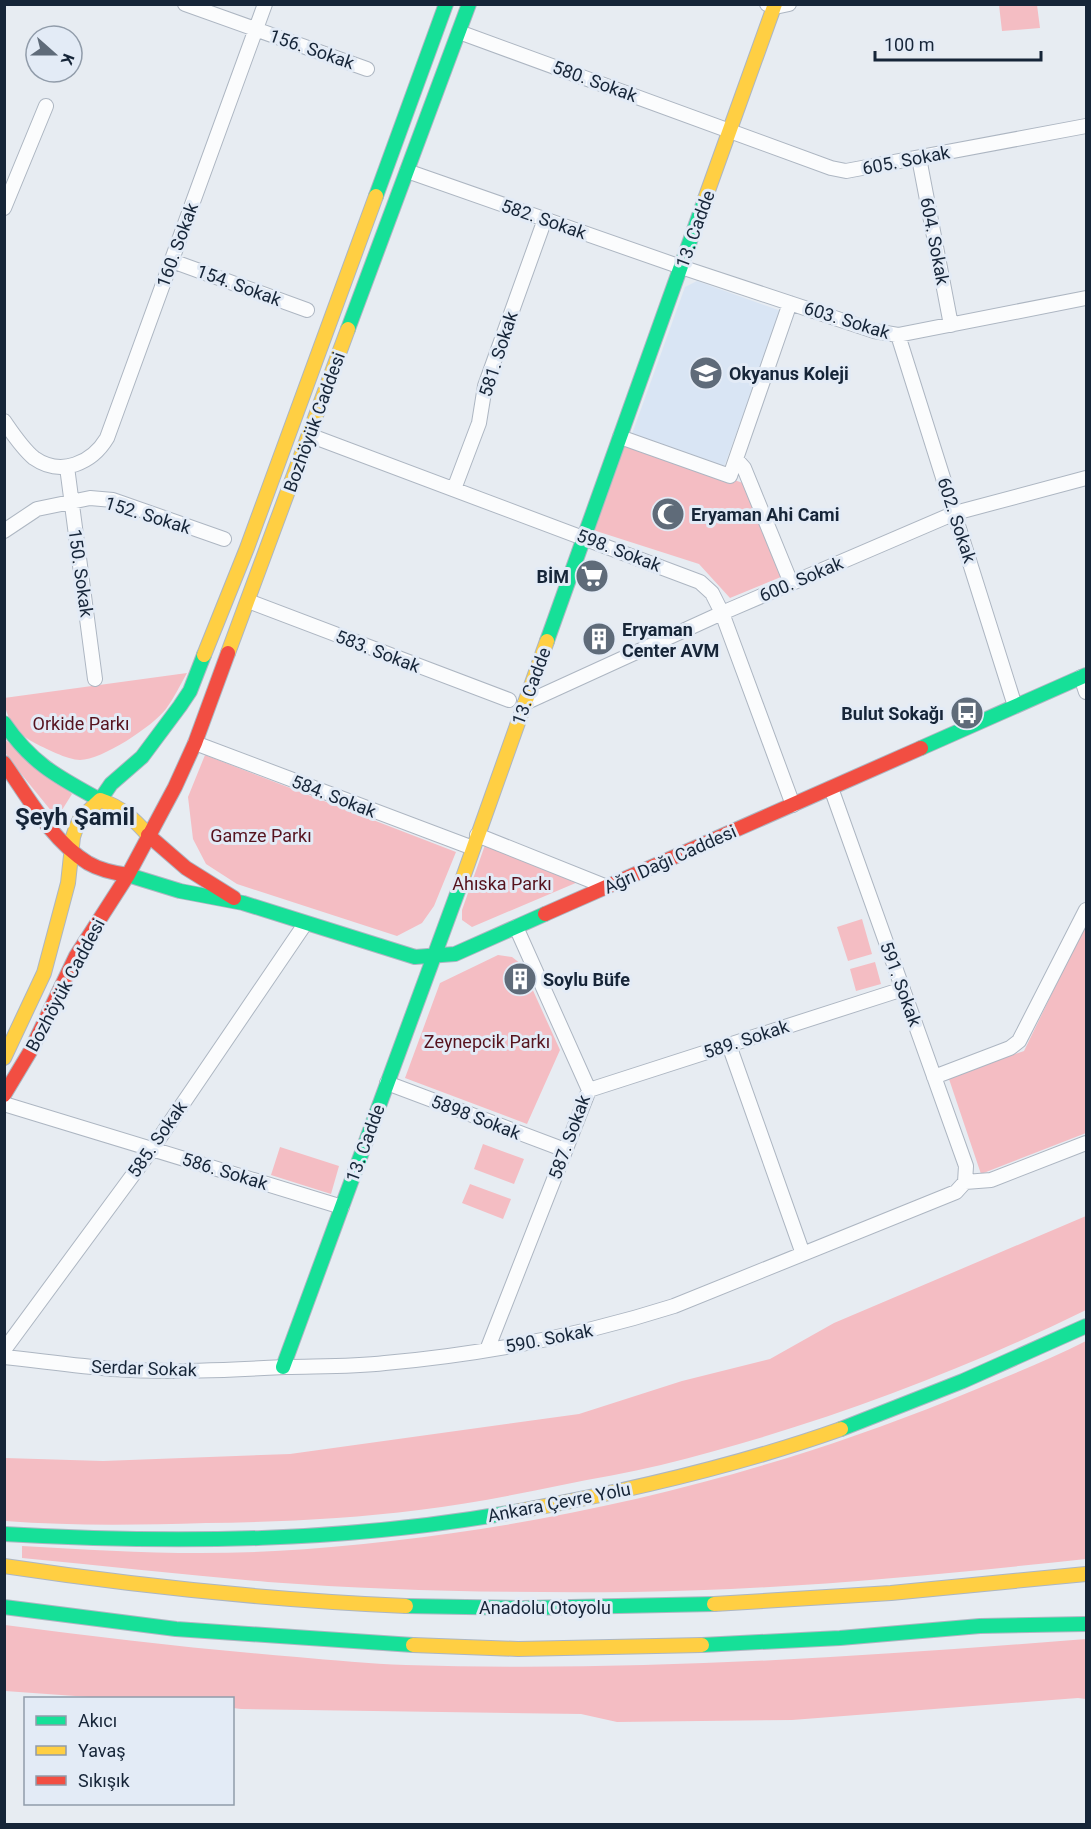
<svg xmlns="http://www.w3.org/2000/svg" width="1091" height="1829" viewBox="0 0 1091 1829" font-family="Roboto,sans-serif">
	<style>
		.built { fill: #d9e5f4 }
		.green { fill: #f4bdc3 }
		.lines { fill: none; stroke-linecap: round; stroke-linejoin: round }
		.street-casing { stroke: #adb6c2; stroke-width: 16 }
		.fast-casing { stroke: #adb6c2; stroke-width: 16 }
		.slow-casing { stroke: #adb6c2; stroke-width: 16 }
		.jam-casing { stroke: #adb6c2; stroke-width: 16 }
		.street { stroke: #fbfcfd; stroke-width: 14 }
		.fast { stroke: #16e098; stroke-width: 14 }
		.slow { stroke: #ffcf43; stroke-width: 14 }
		.jam { stroke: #f24e42; stroke-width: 14 }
		.labels { text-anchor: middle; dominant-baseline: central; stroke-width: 6; stroke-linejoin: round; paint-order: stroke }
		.street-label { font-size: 18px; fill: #162538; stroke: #e3ebf6 }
		.poi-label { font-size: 18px; font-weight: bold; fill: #162538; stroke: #e3ebf6; text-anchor: start }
		.park-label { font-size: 18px; fill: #56131e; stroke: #e3ebf6 }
		.district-label { font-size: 24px; font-weight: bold; fill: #162538; stroke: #e3ebf6 }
	</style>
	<rect width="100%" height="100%" fill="#e7ecf2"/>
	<path class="built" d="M 697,281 L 781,311 L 724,467 L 632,434 L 685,287 Z"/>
	<path class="green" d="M 999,5 L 1037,5 L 1040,28 L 1002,31 Z
		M 625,443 L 743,483 L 781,577 L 730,598 L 699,564 L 593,530 Z
		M 187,673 C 180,685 174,698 166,709 C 153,726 102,760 80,760 C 68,760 44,748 33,742 C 16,733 5,717 4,698 Z
		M 4,739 L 72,794 L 57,818 L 9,759 L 5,752 Z
		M 205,755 L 456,852 L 434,906 L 422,923 L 397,936 L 237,884 L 206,864 L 193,839 L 188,797 Z
		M 485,845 L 578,882 L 472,927 L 462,920 L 462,910 Z
		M 862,919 L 872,954 L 848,961 L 837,927 Z
		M 1086,923 L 1086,1133 L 981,1174 L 949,1079 L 953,1075 L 1024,1051 Z
		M 498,955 L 512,957 L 521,964 L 560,1050 L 527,1124 L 405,1078 L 440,983 Z
		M 875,962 L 881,984 L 856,991 L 850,969 Z
		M 483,1144 L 524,1159 L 514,1184 L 474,1169 Z
		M 280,1147 L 339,1166 L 331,1194 L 271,1175 Z
		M 470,1184 L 511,1199 L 503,1219 L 462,1203 Z
		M 1086,1216 L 1086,1310 C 951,1376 807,1429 661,1465 C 628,1473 595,1478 562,1485 C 515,1495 467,1504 419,1510 C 348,1519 277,1522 206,1523 C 139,1525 71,1526 5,1521 L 5,1458 L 103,1461 L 290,1454 L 579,1414 L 682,1381 L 770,1359 L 834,1323 Z
		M 1086,1341 L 1086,1559 C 936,1575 784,1590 632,1592 C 511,1593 388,1591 268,1582 C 186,1575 104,1566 22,1558 L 22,1546 C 106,1551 190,1556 275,1551 C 507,1537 734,1487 950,1400 C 996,1381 1042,1363 1086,1341 Z
		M 5,1625 C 102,1638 199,1649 297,1657 C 333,1660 370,1664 406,1665 C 633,1672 861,1657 1086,1639 L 1086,1699 L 1078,1698 L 792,1720 L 617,1722 L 581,1714 L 241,1709 L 233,1708 L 232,1698 L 103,1698 L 5,1691 Z"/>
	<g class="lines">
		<g class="street-casing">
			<path id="street" d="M 185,4 L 367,69
				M 767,4 L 775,7 L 789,4
				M 459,32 L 831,168 L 846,171 L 1086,126
				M 919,158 L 951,325
				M 407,171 L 681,267 L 874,331 L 898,335 L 1086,298
				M 4,208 L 46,106
				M 172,261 L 307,310
				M 898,335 L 1015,706
				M 4,421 C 13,434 22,448 34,458 C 61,477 92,463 107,438 L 265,4
				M 309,435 L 700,582 L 712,593 L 722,613 L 793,805
				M 620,437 L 730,476 L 790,303
				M 736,459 L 744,468 L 791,583
				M 67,467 L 95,679
				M 454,489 L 479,423 L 485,386 L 545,219
				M 4,531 L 37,509 L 90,498 L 113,500 L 224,539
				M 248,601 L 509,700
				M 1081,677 L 1086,692
				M 525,703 L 722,613 L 955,513 L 1086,478
				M 195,743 L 473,848
				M 831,788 L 966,1166 L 965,1182
				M 477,835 L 607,887
				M 729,1045 L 803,1254
				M 934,1077 L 1010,1048 L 1019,1041 L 1086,910
				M 387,1083 L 565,1150
				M 589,1090 L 903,989
				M 4,1104 L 342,1207
				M 965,1182 L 991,1180 L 1086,1143
				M 4,1350 L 152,1149 L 305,924
				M 487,1350 L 589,1090 L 516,927
				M 4,1357 C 41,1361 77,1366 113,1369 C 170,1373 228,1370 285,1367 C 318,1366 352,1367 385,1363 C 483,1354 580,1336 674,1306 L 956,1192 L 965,1182"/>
		</g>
		<g class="fast-casing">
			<path id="fast" d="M 376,196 L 446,4
				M 348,329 L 469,4
				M 547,641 L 705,199
				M 4,723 C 32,764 58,777 100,800 L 111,784 L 142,757 L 180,706 L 190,691 L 204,655
				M 921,748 L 1086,675
				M 128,875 L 180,891 L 243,903 L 415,957 L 455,954 L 545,914
				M 283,1367 L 461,883
				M 841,1429 L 963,1381 L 1086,1326
				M 4,1534 C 176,1544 349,1542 519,1511
				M 406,1606 L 523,1608 L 714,1604
				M 4,1607 L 176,1629 L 413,1645
				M 702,1645 L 840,1638 L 980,1626 L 1086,1624"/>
		</g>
		<g class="slow-casing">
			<path id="slow" d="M 705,199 L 775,4
				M 228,653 L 348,329
				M 204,655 L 247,548 L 376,196
				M 461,883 L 547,641
				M 4,1058 L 44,973 L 68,883 L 73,837 L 76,828 L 80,819 L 100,800 C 121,807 134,819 148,835
				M 519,1511 C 628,1491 737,1466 841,1429
				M 4,1566 C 137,1586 271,1600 406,1606
				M 714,1604 L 891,1593 L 1086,1574
				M 413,1645 L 518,1649 L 702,1645"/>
		</g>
		<g class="jam-casing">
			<path id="jam" d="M 4,763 C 28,797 51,840 88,863 C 100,870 114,873 128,875 L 175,787 L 195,743 L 228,653
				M 148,835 L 186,868 L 234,898
				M 545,914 L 921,748
				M 4,1095 L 31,1050 L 76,956 L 128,875"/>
		</g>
		<use href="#street" class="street"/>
		<use href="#fast" class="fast"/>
		<use href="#slow" class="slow"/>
		<use href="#jam" class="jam"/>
	</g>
	<defs>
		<g id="school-disc" transform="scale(1.725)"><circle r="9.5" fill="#5f6b79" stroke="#e3ebf6"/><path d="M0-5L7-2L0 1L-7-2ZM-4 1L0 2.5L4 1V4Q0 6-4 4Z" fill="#fff"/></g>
		<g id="mosque-disc" transform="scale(1.725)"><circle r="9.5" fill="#5f6b79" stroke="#e3ebf6"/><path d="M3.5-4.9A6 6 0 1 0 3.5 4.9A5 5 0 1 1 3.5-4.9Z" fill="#fff"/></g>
		<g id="supermarket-disc" transform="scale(1.725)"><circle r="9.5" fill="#5f6b79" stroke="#e3ebf6"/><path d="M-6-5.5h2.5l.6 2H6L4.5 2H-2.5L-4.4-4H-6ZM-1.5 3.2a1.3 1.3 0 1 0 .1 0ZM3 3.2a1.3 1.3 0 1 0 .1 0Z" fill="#fff"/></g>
		<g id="building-disc" transform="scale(1.725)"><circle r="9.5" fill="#5f6b79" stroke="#e3ebf6"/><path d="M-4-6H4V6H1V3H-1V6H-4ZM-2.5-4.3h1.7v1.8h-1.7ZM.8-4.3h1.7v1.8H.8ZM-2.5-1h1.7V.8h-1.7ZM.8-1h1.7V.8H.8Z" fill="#fff"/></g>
		<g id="bus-disc" transform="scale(1.725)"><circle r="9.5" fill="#5f6b79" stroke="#e3ebf6"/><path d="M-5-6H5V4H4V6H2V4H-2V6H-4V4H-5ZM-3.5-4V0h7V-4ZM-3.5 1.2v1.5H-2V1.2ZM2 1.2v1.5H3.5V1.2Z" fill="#fff"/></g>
	</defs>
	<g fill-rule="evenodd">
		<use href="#school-disc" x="706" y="373"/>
		<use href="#mosque-disc" x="668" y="514"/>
		<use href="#supermarket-disc" x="592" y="576"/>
		<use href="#building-disc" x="599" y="639"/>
		<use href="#bus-disc" x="967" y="713"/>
		<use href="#building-disc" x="520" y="979"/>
	</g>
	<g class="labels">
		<g class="street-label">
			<text transform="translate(312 49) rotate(19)">156. Sokak</text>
			<text transform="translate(595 81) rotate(20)">580. Sokak</text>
			<text transform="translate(906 160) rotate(-11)">605. Sokak</text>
			<text transform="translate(544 219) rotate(19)">582. Sokak</text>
			<text transform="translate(695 229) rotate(-70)">13. Cadde</text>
			<text transform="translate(935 241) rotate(79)">604. Sokak</text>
			<text transform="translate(177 245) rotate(-70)">160. Sokak</text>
			<text transform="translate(239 285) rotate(20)">154. Sokak</text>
			<text transform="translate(847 320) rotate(17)">603. Sokak</text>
			<text transform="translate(498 354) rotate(-72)">581. Sokak</text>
			<text transform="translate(314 422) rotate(-70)">Bozhöyük Caddesi</text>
			<text transform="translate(148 515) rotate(17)">152. Sokak</text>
			<text transform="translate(957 520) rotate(72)">602. Sokak</text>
			<text transform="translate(619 550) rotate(21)">598. Sokak</text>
			<text transform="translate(81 573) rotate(82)">150. Sokak</text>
			<text transform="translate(801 579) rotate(-23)">600. Sokak</text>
			<text transform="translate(378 651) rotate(21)">583. Sokak</text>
			<text transform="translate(531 686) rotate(-70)">13. Cadde</text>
			<text transform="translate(334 796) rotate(21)">584. Sokak</text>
			<text transform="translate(670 859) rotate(-24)">Ağrı Dağı Caddesi</text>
			<text transform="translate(901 984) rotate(70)">591. Sokak</text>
			<text transform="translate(65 985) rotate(-62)">Bozhöyük Caddesi</text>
			<text transform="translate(746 1039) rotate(-18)">589. Sokak</text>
			<text transform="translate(476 1117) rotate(21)">5898 Sokak</text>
			<text transform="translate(569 1137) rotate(-70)">587. Sokak</text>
			<text transform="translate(157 1139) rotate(-55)">585. Sokak</text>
			<text transform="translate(365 1143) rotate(-70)">13. Cadde</text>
			<text transform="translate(225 1171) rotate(17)">586. Sokak</text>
			<text transform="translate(549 1338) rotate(-11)">590. Sokak</text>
			<text transform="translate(144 1368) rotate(2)">Serdar Sokak</text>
			<text transform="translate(559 1502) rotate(-11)">Ankara Çevre Yolu</text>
			<text x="545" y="1607">Anadolu Otoyolu</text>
		</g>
		<g class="poi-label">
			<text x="729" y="373">Okyanus Koleji</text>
			<text x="691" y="514">Eryaman Ahi Cami</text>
			<text x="569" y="576" text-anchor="end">BİM</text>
			<text x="622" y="629">Eryaman<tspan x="622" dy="21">Center AVM</tspan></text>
			<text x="944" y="713" text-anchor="end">Bulut Sokağı</text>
			<text x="543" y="979">Soylu Büfe</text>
		</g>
		<g class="park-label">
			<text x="81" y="723">Orkide Parkı</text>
			<text x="261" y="835">Gamze Parkı</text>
			<text x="502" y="883">Ahıska Parkı</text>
			<text x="487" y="1041">Zeynepcik Parkı</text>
		</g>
		<g class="district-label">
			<text x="75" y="817">Şeyh Şamil</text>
		</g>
	</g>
	<rect width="1091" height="1829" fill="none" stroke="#162538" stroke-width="12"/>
	<rect x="24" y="1697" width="210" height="108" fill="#e3ebf6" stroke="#919caa" stroke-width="1.5"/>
	<rect x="36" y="1716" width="30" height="9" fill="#16e098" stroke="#919caa" stroke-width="1.5"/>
	<text x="78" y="1727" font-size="18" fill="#162538">Akıcı</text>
	<rect x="36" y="1746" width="30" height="9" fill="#ffcf43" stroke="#919caa" stroke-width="1.5"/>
	<text x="78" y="1757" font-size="18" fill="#162538">Yavaş</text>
	<rect x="36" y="1776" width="30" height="9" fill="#f24e42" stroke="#919caa" stroke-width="1.5"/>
	<text x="78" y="1787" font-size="18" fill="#162538">Sıkışık</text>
	<g transform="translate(54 54) rotate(111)"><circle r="28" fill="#e3ebf6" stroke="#919caa" stroke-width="1.5"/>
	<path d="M0-4.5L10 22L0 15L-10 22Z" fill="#5f6b79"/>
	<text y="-9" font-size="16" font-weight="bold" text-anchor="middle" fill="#162538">K</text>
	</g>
	<path d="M875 51v9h166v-9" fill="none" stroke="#162538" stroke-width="3"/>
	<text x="884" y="51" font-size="18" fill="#162538" stroke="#e3ebf6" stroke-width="4.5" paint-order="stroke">100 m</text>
</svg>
